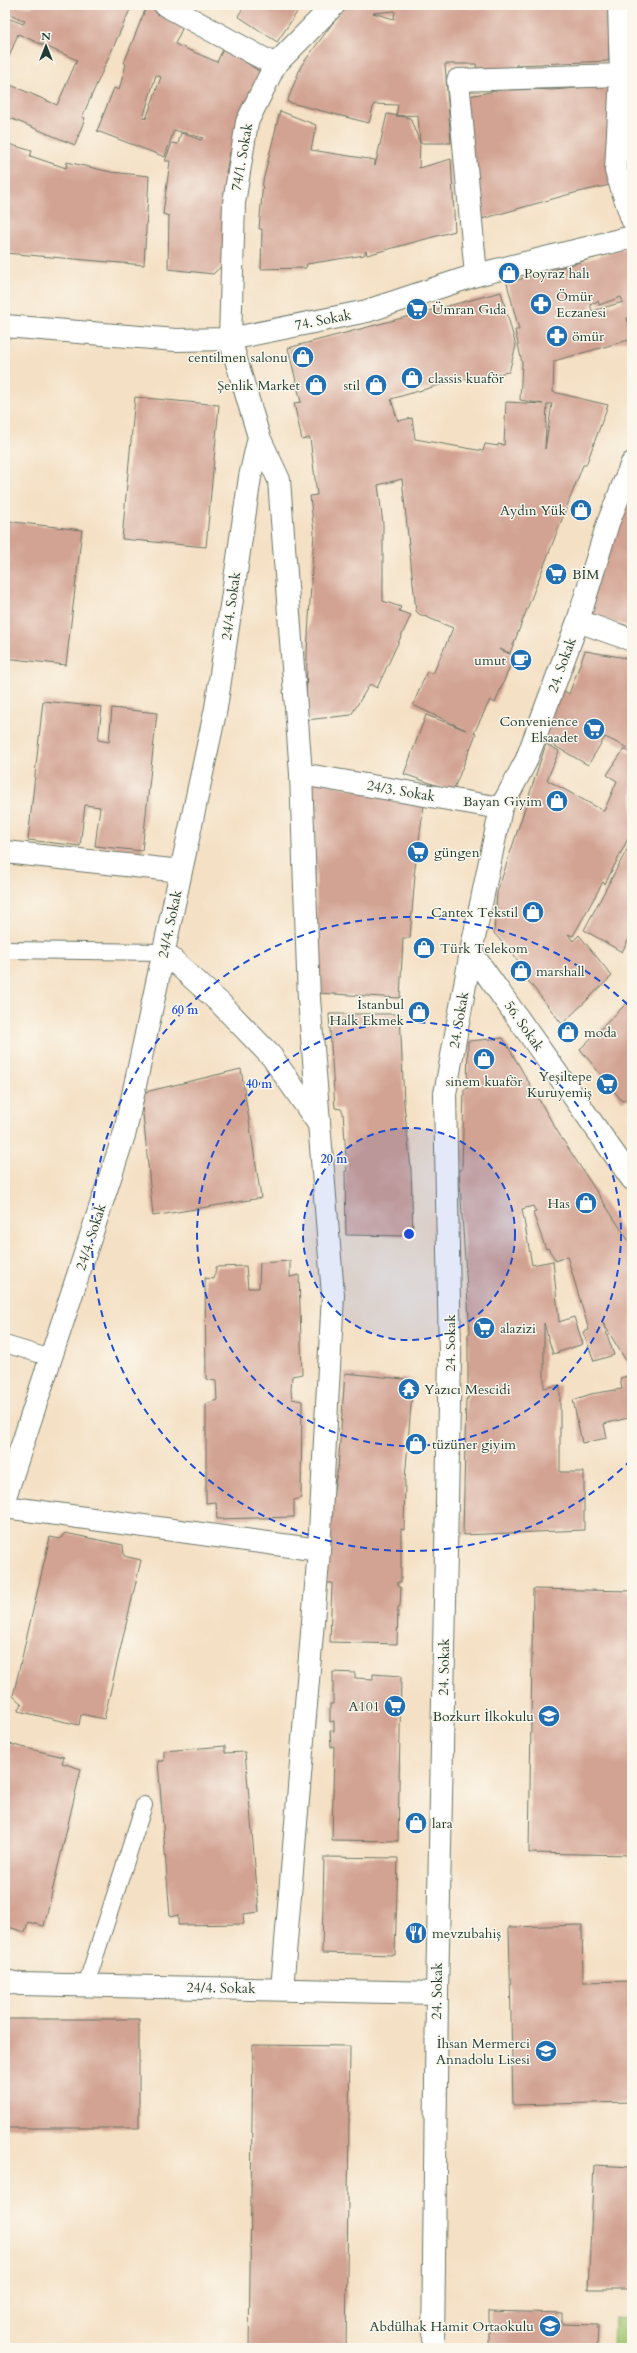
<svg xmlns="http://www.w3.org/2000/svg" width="637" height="2353" viewBox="0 0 637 2353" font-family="Cardo,serif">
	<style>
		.green { fill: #a2c56f; stroke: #608152 }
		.building { fill: #d2a292; fill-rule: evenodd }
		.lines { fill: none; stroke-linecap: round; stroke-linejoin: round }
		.service-casing { stroke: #6a7666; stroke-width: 18 }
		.minor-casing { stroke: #6a7666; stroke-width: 24 }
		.secondary-casing { stroke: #6a7666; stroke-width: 24 }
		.service { stroke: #fff; stroke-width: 16 }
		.minor { stroke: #fff; stroke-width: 22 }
		.secondary { stroke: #fff; stroke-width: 22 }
		.ring { fill: none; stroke: #1d4ed8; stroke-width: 2; stroke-dasharray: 7 5 }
		.labels { text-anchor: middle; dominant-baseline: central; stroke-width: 3; stroke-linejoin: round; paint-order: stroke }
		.street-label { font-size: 14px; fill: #1f3d34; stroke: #fbf7ec }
		.poi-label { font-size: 14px; fill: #1f3d34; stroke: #fbf7ec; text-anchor: start }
		.centre { fill: #1d4ed8; stroke: #fbf7ec; stroke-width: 2 }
		.ring-label { font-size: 12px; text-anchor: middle; font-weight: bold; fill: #1d4ed8; stroke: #fbf7ec; stroke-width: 3; stroke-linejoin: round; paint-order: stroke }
	</style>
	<rect width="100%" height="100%" fill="#fbf7ec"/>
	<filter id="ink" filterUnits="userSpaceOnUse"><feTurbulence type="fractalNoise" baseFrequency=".025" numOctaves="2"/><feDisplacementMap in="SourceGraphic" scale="8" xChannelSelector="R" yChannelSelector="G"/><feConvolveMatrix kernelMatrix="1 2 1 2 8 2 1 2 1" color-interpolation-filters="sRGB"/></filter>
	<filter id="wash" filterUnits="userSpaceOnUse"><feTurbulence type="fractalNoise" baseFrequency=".012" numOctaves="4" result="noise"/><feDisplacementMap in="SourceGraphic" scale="16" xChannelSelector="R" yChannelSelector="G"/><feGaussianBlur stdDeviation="0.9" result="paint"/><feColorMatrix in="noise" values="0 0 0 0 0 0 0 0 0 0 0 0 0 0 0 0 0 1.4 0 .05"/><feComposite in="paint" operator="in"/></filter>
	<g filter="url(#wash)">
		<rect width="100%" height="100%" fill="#f4e0c4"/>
		<path class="green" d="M 614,2318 L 632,2319 L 632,2348 L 613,2348 Z"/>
		<g id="blocks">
			<path class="building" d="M 5,5 L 32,7 L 33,5 L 132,5 L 82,117 L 85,118 L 75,145 L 5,116 L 6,83 L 57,105 L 77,60 L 18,34 L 5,67 L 5,17 L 23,24 L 25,21 L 5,12 Z
				M 147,5 L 185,22 L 175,44 L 217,62 L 224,47 L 260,72 L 233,153 L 230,152 L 226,173 L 233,174 L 226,262 L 213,274 L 168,269 L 169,216 L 163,214 L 170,161 L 165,161 L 172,143 L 178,144 L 181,133 L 201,140 L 203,138 L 174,130 L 165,157 L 97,131 L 114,88 L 119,90 L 126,64 L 124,63 ZM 156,75 L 161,77 L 146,119 L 143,118 Z
				M 245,5 L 302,5 L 277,42 L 238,16 Z
				M 346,5 L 471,5 L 471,8 L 608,5 L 609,61 L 516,65 L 516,73 L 477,73 L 476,64 L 445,64 L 451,143 L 420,143 L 418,115 L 396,116 L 398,105 L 374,104 L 369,123 L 287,102 L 301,66 ZM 395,11 L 394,19 L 373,13 Z
				M 611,85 L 610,185 L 570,194 L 482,219 L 464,97 L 511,88 L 553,90 Z
				M 280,111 L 316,125 L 311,150 L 375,160 L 375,166 L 387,114 L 410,118 L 420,143 L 419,168 L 451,159 L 455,231 L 367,255 L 366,251 L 364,255 L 307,264 L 306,268 L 261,269 L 262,229 L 259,229 L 263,181 Z
				M 5,143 L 32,151 L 30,156 L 66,168 L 67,162 L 111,172 L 149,176 L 144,265 L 5,253 Z
				M 632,247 L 632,317 L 627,318 L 632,339 L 554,361 L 553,392 L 608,405 L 586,465 L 583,465 L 510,653 L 499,649 L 514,656 L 495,703 L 490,700 L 474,733 L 476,734 L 453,791 L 404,774 L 426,715 L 466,730 L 413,705 L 427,671 L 433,674 L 453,628 L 419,614 L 416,611 L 402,479 L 378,485 L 383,524 L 383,601 L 401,607 L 399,611 L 411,615 L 377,688 L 370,684 L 351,715 L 306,720 L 307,653 L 314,532 L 310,496 L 317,495 L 310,438 L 302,440 L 294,403 L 301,402 L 288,348 L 501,292 L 516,346 L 509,372 L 457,380 L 391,399 L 398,421 L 412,418 L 415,439 L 483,451 L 485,444 L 498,446 L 498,444 L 504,445 L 506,402 L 543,404 L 520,400 L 522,363 L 515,330 L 519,330 L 507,283 ZM 621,297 L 623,302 L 592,311 L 590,304 L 598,301 L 599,305 ZM 547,404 L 552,404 L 545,449 Z
				M 135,397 L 219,405 L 206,547 L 122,539 Z
				M 632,493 L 632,627 L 586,614 L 604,560 Z
				M 5,521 L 82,530 L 66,665 L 5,658 Z
				M 585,651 L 632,659 L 632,750 L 605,737 L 588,765 L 539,737 L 560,688 L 569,694 Z
				M 43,701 L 102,707 L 98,740 L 109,742 L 112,708 L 157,713 L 142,851 L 95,846 L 100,807 L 85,805 L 80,846 L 28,840 Z
				M 546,744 L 559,751 L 547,780 L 604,811 L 617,781 L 607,775 L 624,749 L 632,754 L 632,831 L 605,884 L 603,882 L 573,936 L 568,934 L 573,941 L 579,935 L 612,976 L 562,1024 L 522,973 L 526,970 L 494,933 L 497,893 Z
				M 311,780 L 424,805 L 414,875 L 415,875 L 410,938 L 403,938 L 400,998 L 317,993 L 316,865 L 310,865 Z
				M 632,840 L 632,933 L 622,952 L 584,930 Z
				M 632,998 L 632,1098 L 622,1101 L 580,1049 Z
				M 329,1014 L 400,1014 L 404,1103 L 411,1170 L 413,1236 L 346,1235 L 345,1171 L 347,1171 L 343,1112 L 341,1109 L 335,1108 Z
				M 503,1038 L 559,1134 L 632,1246 L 631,1369 L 603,1323 L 614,1355 L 594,1361 L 583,1332 L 589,1330 L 567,1256 L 556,1261 L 548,1248 L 546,1249 L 533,1213 L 536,1212 L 533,1206 L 522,1209 L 532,1265 L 553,1261 L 559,1322 L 574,1317 L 583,1344 L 553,1354 L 544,1323 L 544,1388 L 560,1385 L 560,1472 L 584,1472 L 584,1530 L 463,1535 L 466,1399 L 468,1399 L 468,1334 L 470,1333 L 459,1170 L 462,1169 L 464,1089 L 467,1089 L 468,1041 Z
				M 241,1069 L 261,1198 L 153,1216 L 141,1093 Z
				M 290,1261 L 290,1277 L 299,1275 L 302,1374 L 292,1376 L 291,1390 L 292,1399 L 302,1401 L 301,1498 L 294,1500 L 294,1517 L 217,1519 L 216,1502 L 206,1503 L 206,1404 L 217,1400 L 216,1381 L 206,1379 L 205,1278 L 214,1279 L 216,1267 L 246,1266 L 248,1288 L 259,1288 L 260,1263 Z
				M 345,1373 L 413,1380 L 405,1479 L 404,1530 L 401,1529 L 401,1582 L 398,1582 L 398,1586 L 401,1588 L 400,1606 L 398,1607 L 397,1644 L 330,1642 L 332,1583 L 326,1583 L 327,1523 L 338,1469 Z
				M 632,1375 L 632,1427 L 628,1418 L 604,1424 L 607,1438 L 582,1443 L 573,1400 L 591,1394 L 622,1389 L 620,1378 Z
				M 65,1533 L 123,1545 L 124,1556 L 141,1560 L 104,1719 L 81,1714 L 79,1725 L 18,1711 L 22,1704 L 13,1696 L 50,1537 L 60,1539 Z
				M 533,1589 L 632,1591 L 632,1855 L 529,1853 Z
				M 333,1672 L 355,1673 L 355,1678 L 373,1679 L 373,1674 L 401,1676 L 398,1841 L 332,1840 L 334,1746 L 331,1747 L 330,1731 L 334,1731 L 334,1721 L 330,1722 L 330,1704 L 333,1704 Z
				M 5,1743 L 64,1757 L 62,1763 L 81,1769 L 44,1926 L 28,1922 L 25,1932 L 5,1926 Z
				M 225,1746 L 225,1753 L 245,1752 L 259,1912 L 243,1914 L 244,1924 L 178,1925 L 178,1915 L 170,1917 L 158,1761 L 164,1761 L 164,1751 Z
				M 324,1857 L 398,1858 L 395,1955 L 322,1953 Z
				M 582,1925 L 583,1982 L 632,1981 L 632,2102 L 513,2105 L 509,1927 Z
				M 5,2019 L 139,2019 L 139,2128 L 5,2128 Z
				M 253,2045 L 350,2046 L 346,2348 L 249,2348 Z
				M 594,2165 L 632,2167 L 632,2289 L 588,2289 Z
				M 489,2311 L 562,2313 L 562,2324 L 598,2325 L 597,2348 L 489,2348 Z"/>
		</g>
	</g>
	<g filter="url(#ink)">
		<use href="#blocks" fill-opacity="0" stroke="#6a7666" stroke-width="1"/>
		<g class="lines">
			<g class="service-casing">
				<path id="service" d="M 5,950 L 164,952
					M 5,1344 L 51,1358
					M 86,1985 L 144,1805"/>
			</g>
			<g class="minor-casing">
				<path id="minor" d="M 165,5 L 275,65
					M 619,5 L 621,75 L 616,171 L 632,219
					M 476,275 L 458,80 L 621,75
					M 259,437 L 279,480 L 301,774 L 309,999 L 333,1295 L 319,1550 L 282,1989
					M 578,621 L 632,640
					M 301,774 L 501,808
					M 5,852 L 181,871
					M 164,952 L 221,1004 L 272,1057 L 318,1123
					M 471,952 L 632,1179
					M 5,1497 L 125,1132 L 216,708 L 250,477 L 259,437 L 230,339 L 234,203 L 247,122 L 275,65 L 334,5
					M 5,1507 L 319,1550
					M 5,1981 L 20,1984 L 437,1993
					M 433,2348 L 437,1993 L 450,1355 L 445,1094 L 471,952 L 501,808 L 526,761 L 578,621 L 608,523 L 632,463"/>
			</g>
			<g class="secondary-casing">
				<path id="secondary" d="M 5,326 L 176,340 L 230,339 L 367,311 L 476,275 L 632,237"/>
			</g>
			<use href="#service" class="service"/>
			<use href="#minor" class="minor"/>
			<use href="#secondary" class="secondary"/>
		</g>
	</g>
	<circle cx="409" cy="1234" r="106" fill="#1d4ed8" fill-opacity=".12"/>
	<g class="ring">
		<circle cx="409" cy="1234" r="106"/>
		<circle cx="409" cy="1234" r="212"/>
		<path d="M631 1460A317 317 0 1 1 631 1008"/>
	</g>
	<defs>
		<g id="shop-disc" transform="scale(1.15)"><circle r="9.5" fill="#1f6fb2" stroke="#fbf7ec"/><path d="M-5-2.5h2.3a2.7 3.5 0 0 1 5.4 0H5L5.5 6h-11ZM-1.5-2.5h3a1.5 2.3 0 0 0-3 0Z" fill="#fff"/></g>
		<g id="pharmacy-disc" transform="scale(1.15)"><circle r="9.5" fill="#1f6fb2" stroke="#fbf7ec"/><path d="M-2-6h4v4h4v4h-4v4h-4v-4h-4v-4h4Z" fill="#fff"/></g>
		<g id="supermarket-disc" transform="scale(1.15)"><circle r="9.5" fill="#1f6fb2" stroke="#fbf7ec"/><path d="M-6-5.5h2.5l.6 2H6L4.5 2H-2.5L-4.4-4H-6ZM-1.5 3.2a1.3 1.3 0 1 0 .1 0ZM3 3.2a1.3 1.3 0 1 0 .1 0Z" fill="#fff"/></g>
		<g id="cafe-disc" transform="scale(1.15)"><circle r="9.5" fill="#1f6fb2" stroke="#fbf7ec"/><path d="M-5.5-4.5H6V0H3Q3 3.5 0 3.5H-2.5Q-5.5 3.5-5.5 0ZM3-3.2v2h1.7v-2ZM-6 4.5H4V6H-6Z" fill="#fff"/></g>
		<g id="temple-disc" transform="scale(1.15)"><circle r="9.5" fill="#1f6fb2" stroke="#fbf7ec"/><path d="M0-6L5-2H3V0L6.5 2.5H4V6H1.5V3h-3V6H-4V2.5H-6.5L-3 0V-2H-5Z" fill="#fff"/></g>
		<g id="school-disc" transform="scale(1.15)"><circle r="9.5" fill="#1f6fb2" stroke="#fbf7ec"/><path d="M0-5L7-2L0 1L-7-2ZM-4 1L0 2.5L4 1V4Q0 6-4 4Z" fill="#fff"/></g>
		<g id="restaurant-disc" transform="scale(1.15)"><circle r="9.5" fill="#1f6fb2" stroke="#fbf7ec"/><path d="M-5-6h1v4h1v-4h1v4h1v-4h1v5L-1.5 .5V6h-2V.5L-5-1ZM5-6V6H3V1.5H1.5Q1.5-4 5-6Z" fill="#fff"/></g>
	</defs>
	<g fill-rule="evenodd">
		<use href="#shop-disc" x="509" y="273"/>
		<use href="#pharmacy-disc" x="541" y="304"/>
		<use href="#supermarket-disc" x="417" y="309"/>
		<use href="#pharmacy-disc" x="557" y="336"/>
		<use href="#shop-disc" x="303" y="357"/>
		<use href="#shop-disc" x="412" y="378"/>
		<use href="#shop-disc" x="316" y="385"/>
		<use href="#shop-disc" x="376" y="385"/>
		<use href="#shop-disc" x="581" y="510"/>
		<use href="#supermarket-disc" x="556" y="574"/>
		<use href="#cafe-disc" x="521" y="660"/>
		<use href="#supermarket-disc" x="594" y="729"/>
		<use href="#shop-disc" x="557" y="801"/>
		<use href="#supermarket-disc" x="418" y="852"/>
		<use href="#shop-disc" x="533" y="912"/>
		<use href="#shop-disc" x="424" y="948"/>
		<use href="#shop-disc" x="521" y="971"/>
		<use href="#shop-disc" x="419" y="1012"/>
		<use href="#shop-disc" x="568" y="1032"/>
		<use href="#shop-disc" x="484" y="1059"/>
		<use href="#supermarket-disc" x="607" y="1084"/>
		<use href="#shop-disc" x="586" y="1203"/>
		<use href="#supermarket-disc" x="484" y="1328"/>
		<use href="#temple-disc" x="409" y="1389"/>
		<use href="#shop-disc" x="416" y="1444"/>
		<use href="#supermarket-disc" x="395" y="1706"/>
		<use href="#school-disc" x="549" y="1716"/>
		<use href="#shop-disc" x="416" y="1823"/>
		<use href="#restaurant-disc" x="416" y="1933"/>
		<use href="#school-disc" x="546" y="2051"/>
		<use href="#school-disc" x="550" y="2326"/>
	</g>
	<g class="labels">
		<g class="street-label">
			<text transform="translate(242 157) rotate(-80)">74/1. Sokak</text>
			<text transform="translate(323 320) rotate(-11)">74. Sokak</text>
			<text transform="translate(231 606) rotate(-82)">24/4. Sokak</text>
			<text transform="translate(562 665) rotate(-70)">24. Sokak</text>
			<text transform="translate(401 791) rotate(10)">24/3. Sokak</text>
			<text transform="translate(170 924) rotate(-78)">24/4. Sokak</text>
			<text transform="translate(459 1020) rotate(-80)">24. Sokak</text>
			<text transform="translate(524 1026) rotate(55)">56. Sokak</text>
			<text transform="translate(91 1237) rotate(-72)">24/4. Sokak</text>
			<text transform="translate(450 1343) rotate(-90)">24. Sokak</text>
			<text transform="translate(444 1667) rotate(-89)">24. Sokak</text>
			<text transform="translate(221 1988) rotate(1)">24/4. Sokak</text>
			<text transform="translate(437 1991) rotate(-89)">24. Sokak</text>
		</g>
		<g class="poi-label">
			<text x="524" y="273">Poyraz halı</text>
			<text x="556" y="296">Ömür<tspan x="556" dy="16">Eczanesi</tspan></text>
			<text x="432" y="309">Ümran Gıda</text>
			<text x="572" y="336">ömür</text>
			<text x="288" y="357" text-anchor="end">centilmen salonu</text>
			<text x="428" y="378">classis kuaför</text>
			<text x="300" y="385" text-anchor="end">Şenlik Market</text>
			<text x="360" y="385" text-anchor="end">stil</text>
			<text x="566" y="510" text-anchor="end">Aydın Yük</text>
			<text x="572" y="574">BİM</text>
			<text x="506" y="660" text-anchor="end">umut</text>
			<text x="578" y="721" text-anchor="end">Convenience<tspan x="578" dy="16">Elsaadet</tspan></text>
			<text x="542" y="801" text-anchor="end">Bayan Giyim</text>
			<text x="434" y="852">güngen</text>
			<text x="518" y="912" text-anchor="end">Cantex Tekstil</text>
			<text x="440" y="948">Türk Telekom</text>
			<text x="536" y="971">marshall</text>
			<text x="404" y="1004" text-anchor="end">İstanbul<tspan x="404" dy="16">Halk Ekmek</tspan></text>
			<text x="584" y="1032">moda</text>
			<text x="592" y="1076" text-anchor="end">Yeşiltepe<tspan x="592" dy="16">Kuruyemiş</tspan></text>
			<text x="484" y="1081" text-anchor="middle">sinem kuaför</text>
			<text x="570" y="1203" text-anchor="end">Has</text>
			<text x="500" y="1328">alazizi</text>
			<text x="424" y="1389">Yazıcı Mescidi</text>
			<text x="432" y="1444">tüzüner giyim</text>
			<text x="380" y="1706" text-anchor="end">A101</text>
			<text x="534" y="1716" text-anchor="end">Bozkurt İlkokulu</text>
			<text x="432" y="1823">lara</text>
			<text x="432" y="1933">mevzubahiş</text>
			<text x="530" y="2043" text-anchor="end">İhsan Mermerci<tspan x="530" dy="16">Annadolu Lisesi</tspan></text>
			<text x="534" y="2326" text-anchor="end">Abdülhak Hamit Ortaokulu</text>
		</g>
	</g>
	<circle cx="409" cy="1234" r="6" class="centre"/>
	<g class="ring-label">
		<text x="185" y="1014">60 m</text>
		<text x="259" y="1088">40 m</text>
		<text x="334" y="1163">20 m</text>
	</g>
	<rect width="637" height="2353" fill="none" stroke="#fbf7ec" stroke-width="20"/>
	<g transform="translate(46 46)" stroke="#fbf7ec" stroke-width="3" paint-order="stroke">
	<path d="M0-3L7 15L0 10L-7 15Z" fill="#1f3d34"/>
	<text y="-6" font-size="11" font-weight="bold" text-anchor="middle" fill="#1f3d34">N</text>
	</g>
</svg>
